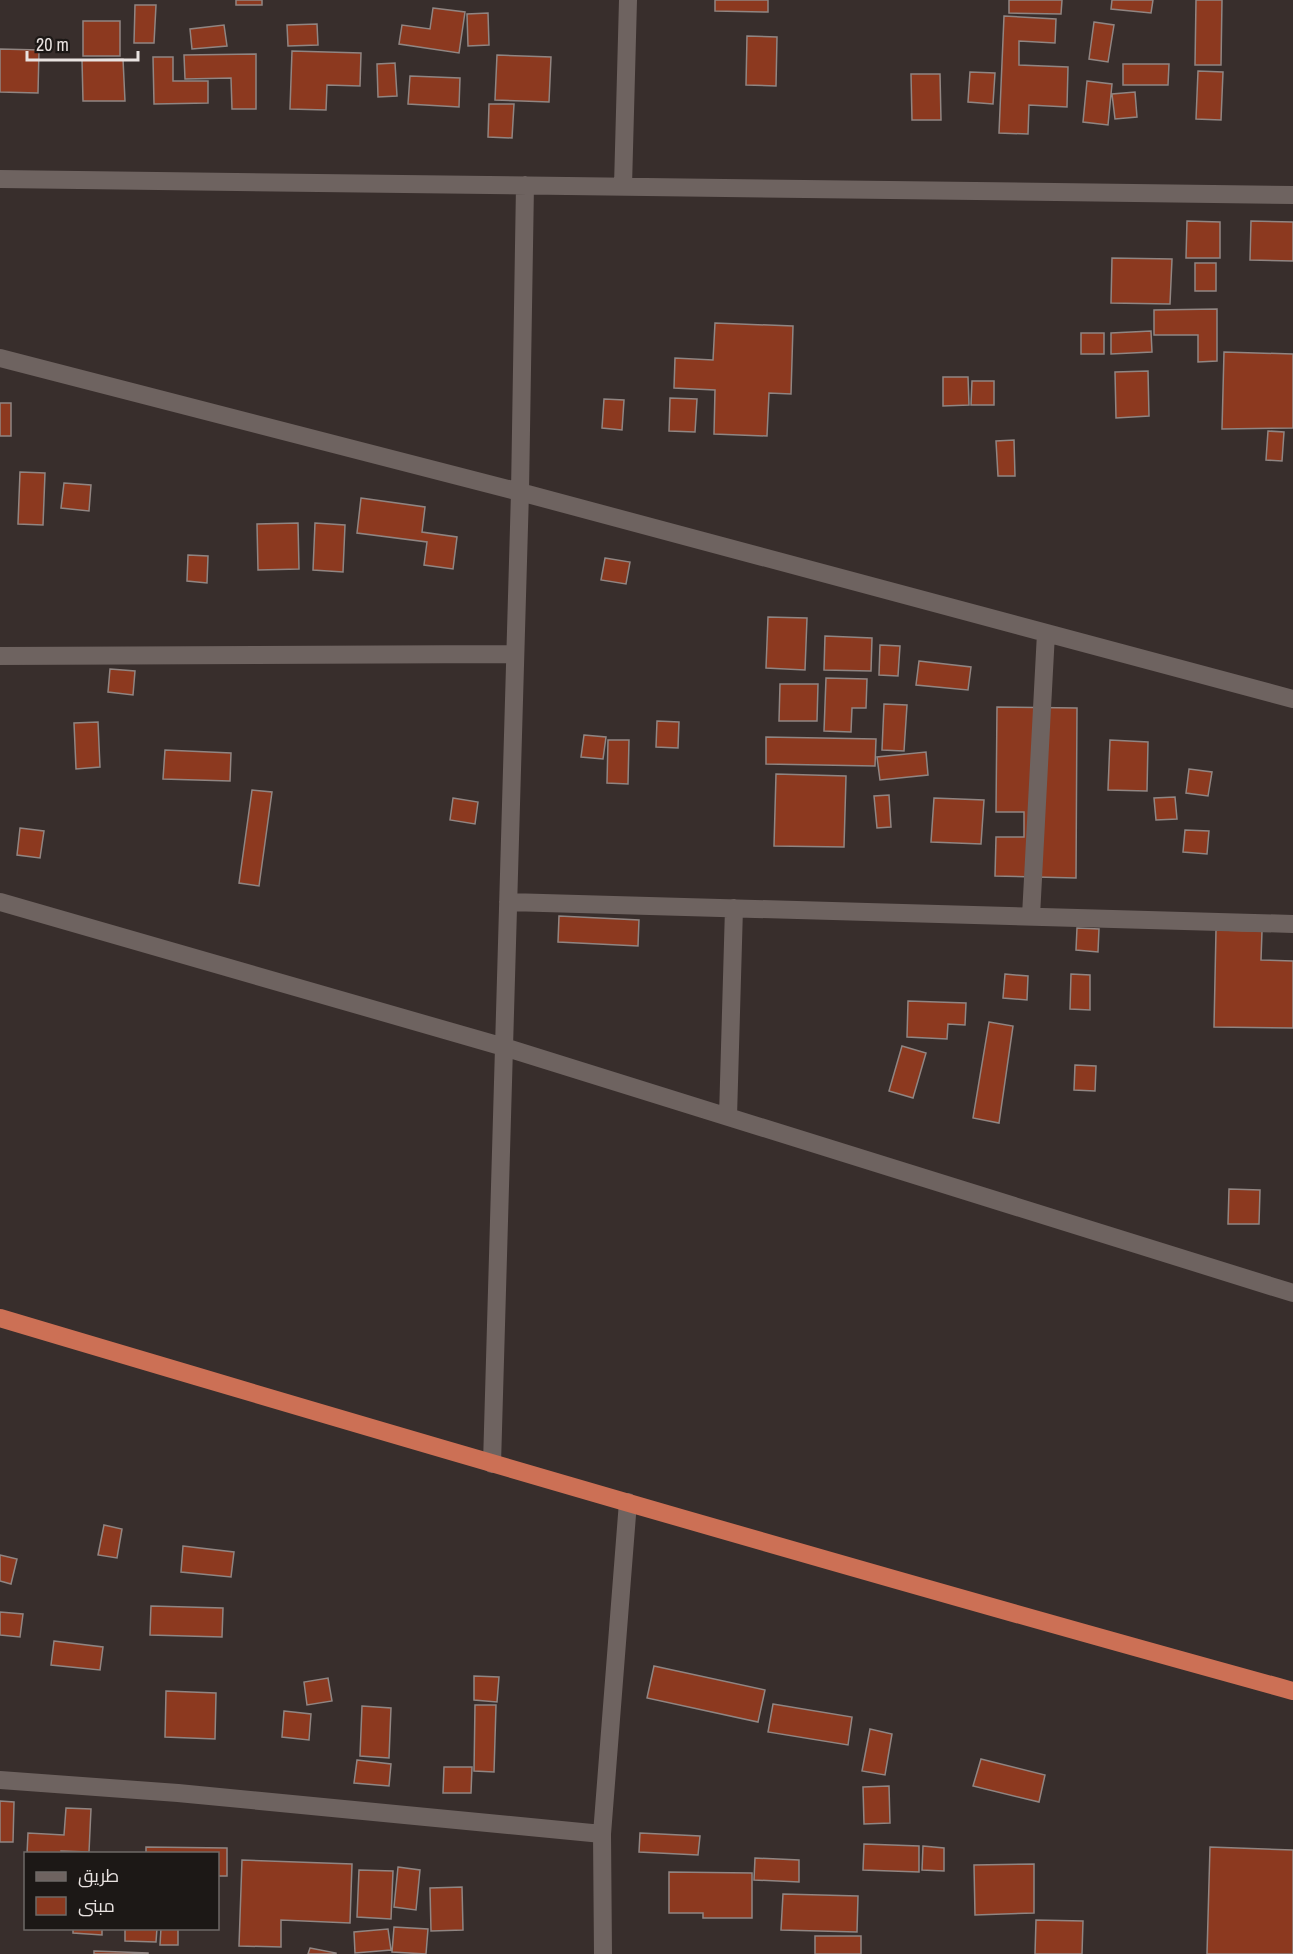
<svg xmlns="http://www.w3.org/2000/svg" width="1293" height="1954" viewBox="0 0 1293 1954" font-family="'Archivo Narrow',Cairo,sans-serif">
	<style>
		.building { fill: #8c391f; stroke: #908582; stroke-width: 1.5 }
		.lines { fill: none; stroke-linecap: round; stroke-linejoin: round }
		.minor { stroke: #6e6360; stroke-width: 18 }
		.trunk { stroke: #cc7055; stroke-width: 18 }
	</style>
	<rect width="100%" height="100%" fill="#382e2c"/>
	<path class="building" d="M 236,0 L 262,0 L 262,5 L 236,5 Z
		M 715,0 L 768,0 L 768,12 L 715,11 Z
		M 1009,0 L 1062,0 L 1061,14 L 1009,13 Z
		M 1112,0 L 1153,0 L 1151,13 L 1111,9 Z
		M 1196,0 L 1222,0 L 1221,65 L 1195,65 Z
		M 135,5 L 156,5 L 154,43 L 134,43 Z
		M 433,8 L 465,12 L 459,53 L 399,44 L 402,25 L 430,29 Z
		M 488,13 L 489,45 L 468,46 L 467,14 Z
		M 1004,16 L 1056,19 L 1055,43 L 1019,41 L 1019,65 L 1068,67 L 1067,107 L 1029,105 L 1028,134 L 999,133 Z
		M 83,21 L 120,21 L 120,56 L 83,56 Z
		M 1094,22 L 1114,25 L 1108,62 L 1089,59 Z
		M 317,24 L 318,45 L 288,46 L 287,25 Z
		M 224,25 L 227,46 L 192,49 L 190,29 Z
		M 747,36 L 777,37 L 776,86 L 746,85 Z
		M 0,49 L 39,50 L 38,93 L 0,92 Z
		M 292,51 L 361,53 L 360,86 L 327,85 L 326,110 L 290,109 Z
		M 256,54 L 256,109 L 232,109 L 231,78 L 185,79 L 184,55 Z
		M 497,55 L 551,57 L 549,102 L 495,100 Z
		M 153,57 L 173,57 L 173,81 L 208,81 L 208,103 L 154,104 Z
		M 123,59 L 125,101 L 83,101 L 82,60 Z
		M 395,63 L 397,96 L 378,97 L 377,64 Z
		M 1123,64 L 1169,64 L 1168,85 L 1123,85 Z
		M 1198,71 L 1223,72 L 1221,120 L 1196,119 Z
		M 970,72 L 995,73 L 993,104 L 968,102 Z
		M 911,74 L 940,74 L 941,120 L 912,120 Z
		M 410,76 L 460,78 L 459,107 L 408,104 Z
		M 1087,81 L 1112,84 L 1108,125 L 1083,122 Z
		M 1135,92 L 1137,117 L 1115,119 L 1112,94 Z
		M 489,104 L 514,104 L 512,138 L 488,137 Z
		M 1187,221 L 1220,222 L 1220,258 L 1186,258 Z
		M 1251,221 L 1293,222 L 1293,261 L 1250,260 Z
		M 1112,258 L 1172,259 L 1170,304 L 1111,303 Z
		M 1195,263 L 1216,263 L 1216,291 L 1195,291 Z
		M 1217,309 L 1217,361 L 1198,362 L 1198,335 L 1154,335 L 1154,310 Z
		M 715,323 L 793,326 L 791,394 L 769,393 L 767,436 L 714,434 L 715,390 L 674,388 L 675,358 L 713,360 Z
		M 1151,331 L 1152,352 L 1111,354 L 1111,333 Z
		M 1081,333 L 1104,333 L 1104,354 L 1081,354 Z
		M 1224,352 L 1293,354 L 1293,428 L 1222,429 Z
		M 1148,371 L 1149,416 L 1116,418 L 1115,372 Z
		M 943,377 L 968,377 L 969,405 L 943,406 Z
		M 972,381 L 994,381 L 994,405 L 971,405 Z
		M 670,398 L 697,399 L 695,432 L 669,431 Z
		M 604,399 L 624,400 L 622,430 L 602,428 Z
		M 0,403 L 11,403 L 11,436 L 0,436 Z
		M 1268,431 L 1284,432 L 1282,461 L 1266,460 Z
		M 1014,440 L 1015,476 L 998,476 L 996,441 Z
		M 20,472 L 45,473 L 43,525 L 18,524 Z
		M 64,483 L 91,485 L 89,511 L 61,508 Z
		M 361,498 L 425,507 L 422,532 L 457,537 L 453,569 L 424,565 L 427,542 L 357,533 Z
		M 298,523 L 299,569 L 258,570 L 257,524 Z
		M 315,523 L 345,525 L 343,572 L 313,570 Z
		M 188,555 L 208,556 L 207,583 L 187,581 Z
		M 605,558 L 630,562 L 626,584 L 601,580 Z
		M 768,617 L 807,618 L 805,670 L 766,668 Z
		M 825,636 L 872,638 L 871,671 L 824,670 Z
		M 880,645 L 900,646 L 898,676 L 879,675 Z
		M 919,661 L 971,667 L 968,690 L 916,685 Z
		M 110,669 L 135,671 L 133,695 L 108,692 Z
		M 826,678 L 867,679 L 866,708 L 852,708 L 851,732 L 824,731 Z
		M 780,684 L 818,684 L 817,721 L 779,721 Z
		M 884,704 L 907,705 L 904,751 L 882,750 Z
		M 997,707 L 1077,708 L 1076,878 L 995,876 L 996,837 L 1024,837 L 1024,812 L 996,812 Z
		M 657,721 L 679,722 L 678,748 L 656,747 Z
		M 98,722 L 100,767 L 76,769 L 74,723 Z
		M 584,735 L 606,737 L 603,759 L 581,757 Z
		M 766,737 L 876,739 L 875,766 L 766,764 Z
		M 608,740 L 629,740 L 628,784 L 607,783 Z
		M 1110,740 L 1148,742 L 1147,791 L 1108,790 Z
		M 165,750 L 231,753 L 230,781 L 163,779 Z
		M 926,752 L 928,775 L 880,780 L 877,757 Z
		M 1189,769 L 1212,772 L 1208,796 L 1186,793 Z
		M 776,774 L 846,776 L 844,847 L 774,846 Z
		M 252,790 L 272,792 L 259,886 L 239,883 Z
		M 889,795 L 891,827 L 877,828 L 874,796 Z
		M 1175,797 L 1177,819 L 1156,820 L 1154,798 Z
		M 453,798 L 478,802 L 475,824 L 450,820 Z
		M 934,798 L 984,800 L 981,844 L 931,842 Z
		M 20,828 L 44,831 L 40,858 L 17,855 Z
		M 1185,830 L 1209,831 L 1207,854 L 1183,852 Z
		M 559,916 L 639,920 L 638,946 L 558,942 Z
		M 1077,928 L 1099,929 L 1098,952 L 1076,950 Z
		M 1216,930 L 1262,931 L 1261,960 L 1293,961 L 1293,1028 L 1214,1027 Z
		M 1005,974 L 1028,976 L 1027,1000 L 1003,998 Z
		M 1071,974 L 1090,975 L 1090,1010 L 1070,1009 Z
		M 908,1001 L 966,1003 L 965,1025 L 948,1024 L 947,1039 L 907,1037 Z
		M 989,1022 L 1013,1026 L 999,1123 L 973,1118 Z
		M 902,1046 L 926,1053 L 913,1098 L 889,1091 Z
		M 1075,1065 L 1096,1066 L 1095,1091 L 1074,1090 Z
		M 1229,1189 L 1260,1190 L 1259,1224 L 1228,1224 Z
		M 104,1525 L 122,1529 L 117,1558 L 98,1555 Z
		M 183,1546 L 234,1552 L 231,1577 L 181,1572 Z
		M 0,1555 L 17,1559 L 11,1584 L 0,1581 Z
		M 151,1606 L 223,1608 L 222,1637 L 150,1635 Z
		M 0,1612 L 23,1614 L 20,1637 L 0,1635 Z
		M 54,1641 L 103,1647 L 100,1670 L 51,1665 Z
		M 654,1666 L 765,1690 L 758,1722 L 647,1698 Z
		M 474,1676 L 499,1677 L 497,1702 L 474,1700 Z
		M 328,1678 L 332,1701 L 307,1705 L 304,1682 Z
		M 166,1691 L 216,1693 L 215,1739 L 165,1737 Z
		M 773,1704 L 852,1717 L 848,1745 L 768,1732 Z
		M 475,1705 L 496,1705 L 494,1772 L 474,1771 Z
		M 362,1706 L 391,1708 L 389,1758 L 360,1756 Z
		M 284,1711 L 311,1714 L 309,1740 L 282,1737 Z
		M 870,1729 L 892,1734 L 885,1775 L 862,1771 Z
		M 981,1759 L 1045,1775 L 1039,1802 L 973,1786 Z
		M 357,1760 L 391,1764 L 389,1786 L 354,1783 Z
		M 444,1767 L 472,1767 L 471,1793 L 443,1793 Z
		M 889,1786 L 890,1823 L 864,1824 L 863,1787 Z
		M 0,1801 L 14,1802 L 13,1842 L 0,1842 Z
		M 66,1808 L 91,1809 L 89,1852 L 61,1851 L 61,1854 L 27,1854 L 28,1833 L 64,1835 Z
		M 640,1833 L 700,1836 L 698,1855 L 639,1852 Z
		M 864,1844 L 919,1846 L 919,1872 L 863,1870 Z
		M 923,1846 L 944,1848 L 944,1871 L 922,1870 Z
		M 146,1847 L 227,1848 L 227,1876 L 218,1876 L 218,1854 L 146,1854 Z
		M 1210,1847 L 1293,1850 L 1293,1954 L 1207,1954 Z
		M 755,1858 L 799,1860 L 799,1882 L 754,1880 Z
		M 242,1860 L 352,1864 L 350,1923 L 281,1920 L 281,1947 L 239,1946 Z
		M 1034,1864 L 1034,1913 L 975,1915 L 974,1865 Z
		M 398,1867 L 420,1870 L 416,1910 L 394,1907 Z
		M 359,1870 L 393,1871 L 391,1919 L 357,1917 Z
		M 669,1872 L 752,1873 L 752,1918 L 703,1918 L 703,1913 L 669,1913 Z
		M 462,1887 L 463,1930 L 431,1931 L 430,1888 Z
		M 783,1894 L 858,1896 L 857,1932 L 781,1930 Z
		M 1036,1920 L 1083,1921 L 1082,1954 L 1035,1954 Z
		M 394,1927 L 428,1929 L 426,1954 L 392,1952 Z
		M 73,1928 L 102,1928 L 102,1935 L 73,1933 Z
		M 125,1928 L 157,1928 L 156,1942 L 125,1941 Z
		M 161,1928 L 178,1928 L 178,1945 L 160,1945 Z
		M 388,1929 L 391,1950 L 355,1953 L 354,1932 Z
		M 815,1936 L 861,1936 L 861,1954 L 815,1954 Z
		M 310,1948 L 336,1953 L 336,1954 L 308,1954 Z
		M 94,1951 L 148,1953 L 148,1954 L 94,1954 Z"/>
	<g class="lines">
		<path class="minor" d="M 0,179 L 1293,195
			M 623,186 L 628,0
			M 0,358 L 520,492 L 1293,699
			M 0,656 L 515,654
			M 0,902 L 504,1047 L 1293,1293
			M 508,902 L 1293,924
			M 1031,916 L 1046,633
			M 728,1117 L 734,908
			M 492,1464 L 520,492 L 525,185
			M 0,1780 L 178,1793 L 602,1834
			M 603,1954 L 602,1834 L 628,1502"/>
		<path class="trunk" d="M 0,1318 C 430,1446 860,1572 1293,1691"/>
	</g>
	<rect x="24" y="1852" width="195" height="78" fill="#1c1816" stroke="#6e6967" stroke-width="1.5"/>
	<rect x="36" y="1872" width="30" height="9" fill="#6e6360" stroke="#6e6967" stroke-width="1.5"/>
	<text x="78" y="1882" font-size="18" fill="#e9e3e1">طريق</text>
	<rect x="36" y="1897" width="30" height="18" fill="#8c391f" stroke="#6e6967" stroke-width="1.5"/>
	<text x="78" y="1912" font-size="18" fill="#e9e3e1">مبنى</text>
	<path d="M27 51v9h111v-9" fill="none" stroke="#e9e3e1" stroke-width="3"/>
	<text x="36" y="51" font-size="18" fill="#e9e3e1" stroke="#1c1816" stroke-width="4.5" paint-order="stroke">20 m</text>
</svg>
